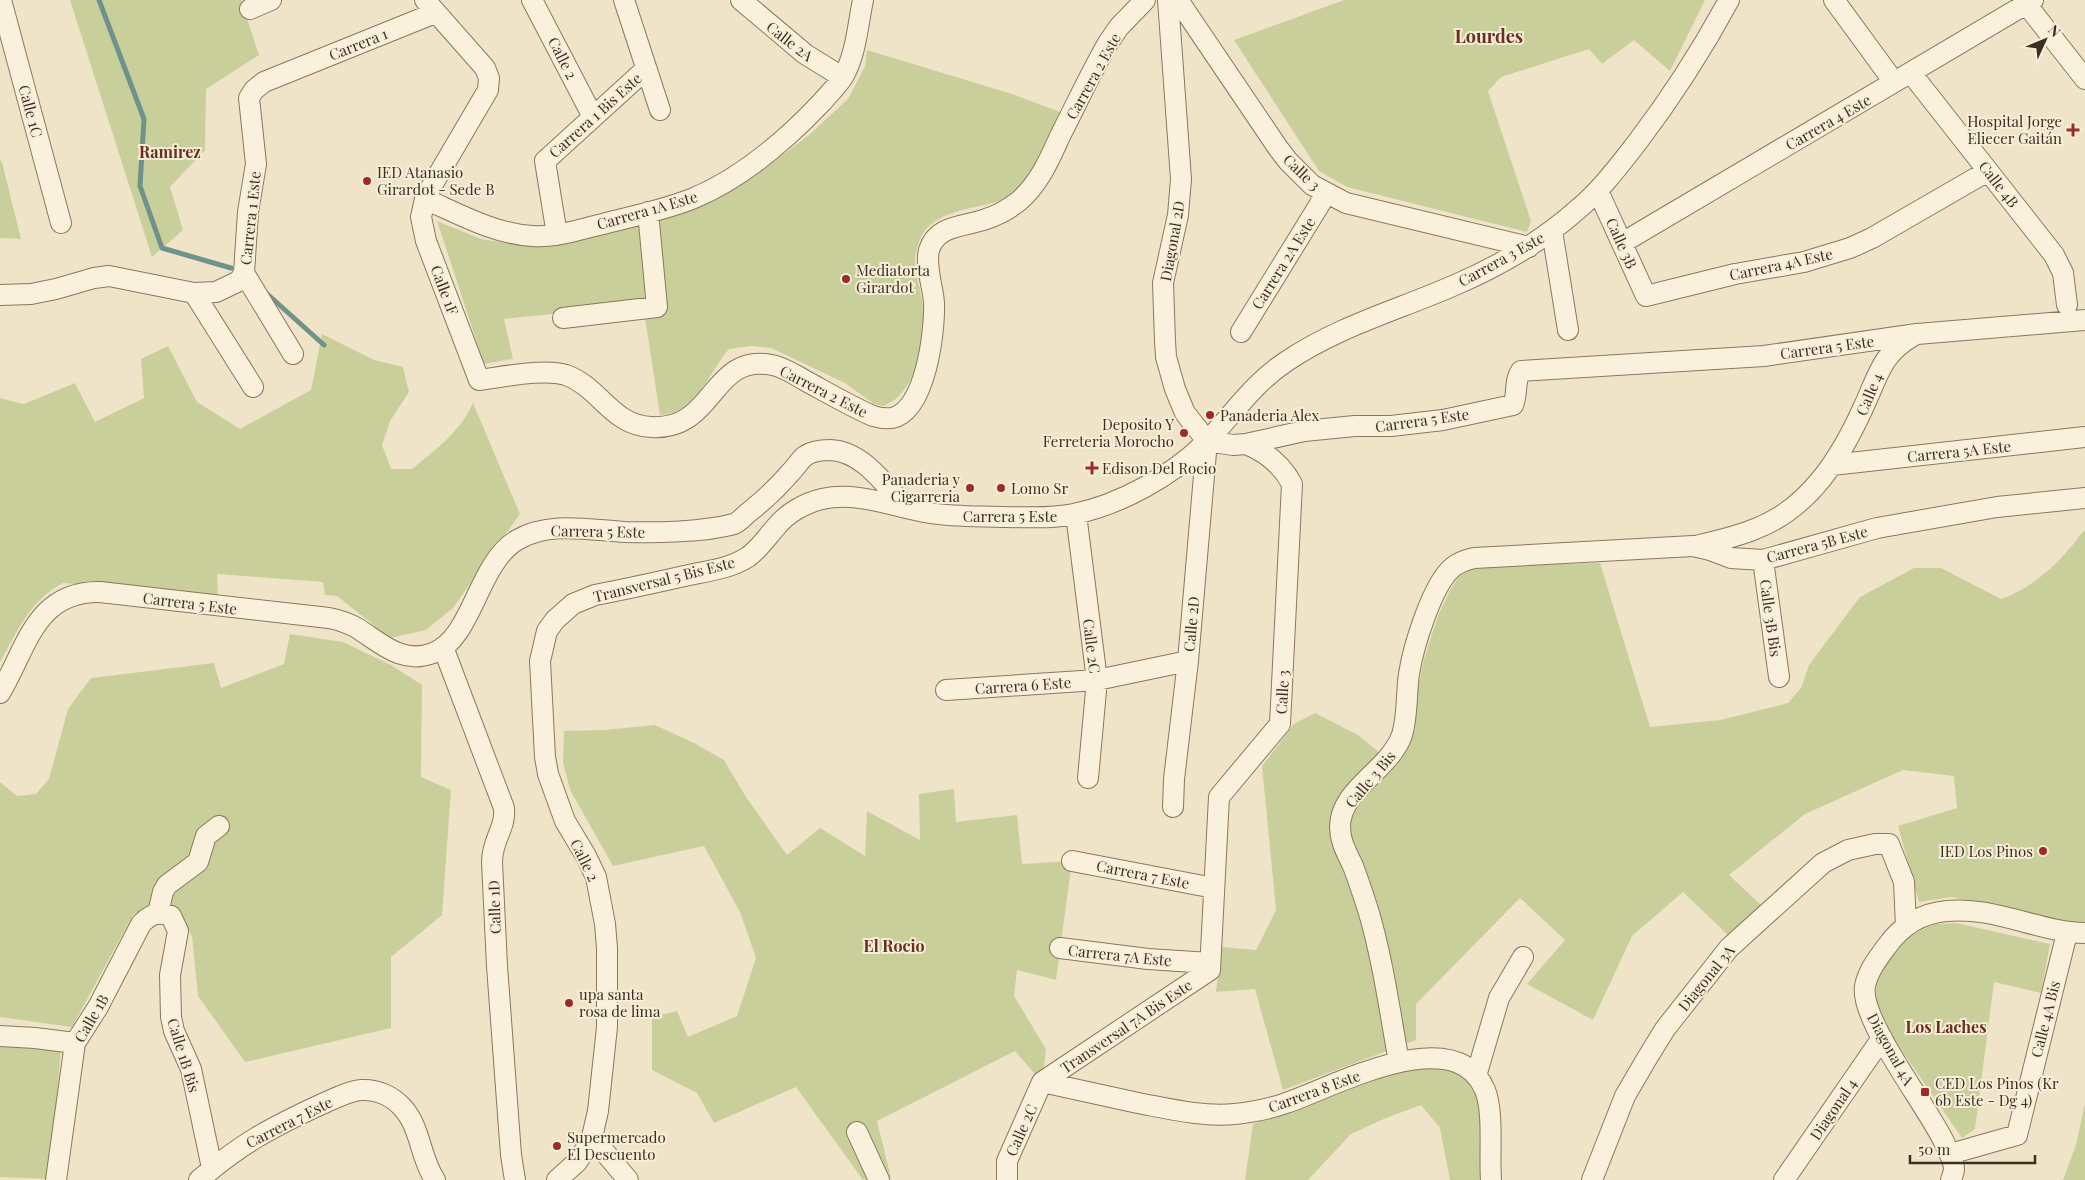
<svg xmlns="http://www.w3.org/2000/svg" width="2085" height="1180" viewBox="0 0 2085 1180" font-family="'Playfair Display',serif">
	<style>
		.green { fill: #c9cf9b }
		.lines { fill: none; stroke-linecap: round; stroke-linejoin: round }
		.stream { stroke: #6f938a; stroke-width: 5 }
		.minor-casing { stroke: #8d765c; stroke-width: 22 }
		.minor { stroke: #faf1dc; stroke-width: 20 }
		.poi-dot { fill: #9e2a2b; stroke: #f7eed8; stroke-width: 2 }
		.labels { text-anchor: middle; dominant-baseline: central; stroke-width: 4; stroke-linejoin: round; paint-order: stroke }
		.street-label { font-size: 15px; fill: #3d2e20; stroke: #f7eed8 }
		.poi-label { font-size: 15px; fill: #3d2e20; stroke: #f7eed8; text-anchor: start }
		.neighbourhood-label { font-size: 16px; font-weight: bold; fill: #6b2e1e; stroke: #f7eed8 }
		.quarter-label { font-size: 18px; font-weight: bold; fill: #6b2e1e; stroke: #f7eed8 }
	</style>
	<rect width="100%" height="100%" fill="#f0e4c8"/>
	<path class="green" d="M 70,0 L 241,0 L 259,55 L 206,89 L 205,150 L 170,187 L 183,230 L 152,257 Z
		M 1344,0 L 1705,0 L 1670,71 L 1634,40 L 1602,64 L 1589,49 L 1501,77 L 1488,91 L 1531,221 L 1527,232 L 1347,187 L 1319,171 L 1234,40 Z
		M 867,50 L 1012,94 L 1060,112 C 1046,143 1035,178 1006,198 C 1002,201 994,202 989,204 C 964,210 928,214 919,242 C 910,266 919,278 922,301 C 926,331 920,377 897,398 C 894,401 888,403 884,406 L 874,404 L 845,383 L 771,348 L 751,346 L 729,349 C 712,368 703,398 679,410 C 674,413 666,414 660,415 L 643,305 L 504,319 L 513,359 L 484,364 L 437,221 L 481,239 L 527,246 L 570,243 L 615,232 L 678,212 L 754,177 L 809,135 L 848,99 L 865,66 Z
		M 0,160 L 2,162 L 21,239 L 0,238 Z
		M 322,334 L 374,360 L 403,367 L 409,392 L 390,421 L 382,445 L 391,469 L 412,469 C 435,450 460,432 473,403 L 520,514 L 453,608 L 426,630 L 390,638 L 337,596 L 325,595 L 323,582 L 217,574 L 218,597 L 63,583 C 31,599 17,632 0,662 L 0,398 L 24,404 L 75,383 L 95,422 L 144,398 L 141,359 L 168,346 L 197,402 L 240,429 L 311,390 Z
		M 2085,530 L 2085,922 L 2078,923 L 2025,914 L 1952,897 L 1919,902 L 1898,826 L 1957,808 L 1954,776 L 1903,770 L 1805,814 L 1729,875 L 1761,905 L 1728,935 L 1683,892 L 1632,936 L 1593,1020 L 1527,984 L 1565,940 L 1520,898 L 1416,1004 L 1416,1040 L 1283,1090 L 1255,989 L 1216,992 L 1221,947 L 1256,950 L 1276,910 L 1262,766 L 1294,724 L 1315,713 L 1358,735 L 1396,766 L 1415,730 L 1415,704 L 1424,659 L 1438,616 L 1449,592 L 1459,576 L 1480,566 L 1600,563 L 1650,727 L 1720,720 L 1788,703 L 1801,688 L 1809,665 L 1860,597 L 1914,568 L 1941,568 L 2001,599 C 2027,590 2052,570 2070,548 C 2075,543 2079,535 2085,530 Z
		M 290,634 L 343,642 L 391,665 L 422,685 L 421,777 L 451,790 L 442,915 L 391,957 L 391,1028 L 245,1062 L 198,996 L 192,936 L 177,908 C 158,900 150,903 133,915 L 72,1027 L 0,1017 L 0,782 L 17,796 L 36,794 L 49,779 L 68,709 L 91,678 L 214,663 L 221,688 L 284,664 Z
		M 655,725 L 694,743 L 724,760 L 746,797 L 787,855 L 820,828 L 865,856 L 867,811 L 920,840 L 919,794 L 954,789 L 956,822 L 1017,815 L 1022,864 L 1072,861 L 1056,980 L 1017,970 L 1014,996 L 1046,1049 L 1042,1082 L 1015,1051 L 877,1121 L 891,1178 L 863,1180 L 796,1087 L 714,1123 L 697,1093 L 652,1070 L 652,1017 L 677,1011 L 688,1037 L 737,1016 L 756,958 L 740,912 L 704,846 L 613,866 L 570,790 L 563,762 L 564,731 L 604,730 Z
		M 1956,923 L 2050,944 L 2041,993 L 1994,982 L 1975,1129 L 1962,1138 L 1885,1026 L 1875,1000 L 1877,979 L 1887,960 L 1909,936 L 1934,924 Z
		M 0,1043 L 61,1048 L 50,1179 L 0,1177 Z
		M 1432,1063 L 1467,1076 L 1479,1093 L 1482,1128 L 1481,1180 L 1450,1180 L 1440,1128 L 1421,1105 L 1386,1118 L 1351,1134 L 1308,1180 L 1245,1180 L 1253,1124 L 1318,1099 L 1413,1066 Z
		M 2085,1103 L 2085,1180 L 2063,1180 L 2076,1145 Z"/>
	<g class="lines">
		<path class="stream" d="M 99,0 L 144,119 L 140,186 L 162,248 L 231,268
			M 265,292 L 324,345"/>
		<g class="minor-casing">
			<path id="minor" d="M 1,0 L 61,223
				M 425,0 L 485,68 L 489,78 L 488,90 L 434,182 L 425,199 L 421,217 L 426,241 L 479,380 C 503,377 544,368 566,375 C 600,387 611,425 651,427 C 716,431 710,353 772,365 C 784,367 795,375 806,381 C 828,393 850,406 873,416 C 880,418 886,419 892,418 C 926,411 935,330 934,303 C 933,286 925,267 929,250 C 937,224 965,227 986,219 C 998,215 1009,209 1019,201 C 1040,183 1050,158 1061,134 C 1077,103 1091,72 1108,43 L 1119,27 L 1145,0
				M 532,0 L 593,117
				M 624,0 L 660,110
				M 741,0 L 805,54 L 842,77
				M 1168,0 L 1181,179 L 1178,215 L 1163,283 L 1165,341 L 1166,357 L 1175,389 L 1185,413 L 1207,441
				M 1178,0 L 1278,148 L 1288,161 L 1312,185 L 1346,203 L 1529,247
				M 1834,0 L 1894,82
				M 2023,0 L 2085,79
				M 250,9 L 271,0
				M 1911,73 L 2054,255 L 2063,273 L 2067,305
				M 1598,191 L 1646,296 L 1735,274 L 1804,262 L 1850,248 L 1872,238 L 1988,171
				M 425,199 C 459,214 495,234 532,236 C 556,238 580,229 603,224 C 633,216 665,210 694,198 C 741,178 786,140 821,103 C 828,95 837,86 843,77 C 856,55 858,24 863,0
				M 1552,231 L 1568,330
				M 557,235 L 545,161 L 645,70
				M 1622,243 L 2033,0
				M 244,273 L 293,354
				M 194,293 L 253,387
				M 0,295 L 31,294 L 56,289 L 94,278 L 109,276 L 194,293 L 216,292 L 239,281 L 244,273 L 248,212 L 256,164 L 249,98 L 254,90 L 264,82 L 435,13
				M 563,318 L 657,307 L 648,212
				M 1241,332 L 1326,194
				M 1207,441 L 1233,445 L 1246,444 L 1304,431 L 1355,426 L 1391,426 L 1443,420 L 1513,405 C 1518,395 1514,380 1521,371 L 1764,356 L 1917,334 L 2085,320
				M 1832,465 L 2085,437
				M 1076,514 L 1097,680 L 1088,778
				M 1696,546 C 1716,541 1736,537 1755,529 C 1810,508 1841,457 1864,406 C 1878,376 1882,353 1913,336
				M 1763,560 L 1779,677
				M 443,647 L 504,808 C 506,829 492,839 492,862 L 497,966 L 511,1155 L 515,1180
				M 946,690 L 1097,680 L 1188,661
				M 0,693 C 27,648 35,591 100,592 L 329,618 C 339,620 348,623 357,628 C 381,643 402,665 433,653 C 473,638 477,564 517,540 C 549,521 589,530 625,532 C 656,533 704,532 734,524 C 739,522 744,516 749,512 C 763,501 778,487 790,473 C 795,468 799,461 805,456 C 812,451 822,450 830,450 C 863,451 886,486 906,508
				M 1173,807 L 1174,779 L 1188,661 L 1207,441
				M 1072,861 L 1214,888
				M 158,913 L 163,892 L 167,885 L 198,862 L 206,836 L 219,826
				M 1060,948 L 1148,959 L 1210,963
				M 0,1036 L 35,1038 L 75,1043
				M 1399,1062 C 1390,1013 1383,961 1369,913 C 1364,897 1359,882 1353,866 C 1347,853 1340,842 1340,827 C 1340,789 1389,771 1402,735 C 1408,715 1406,694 1409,674 C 1413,648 1432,584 1453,567 C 1459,562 1466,560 1474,558 L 1693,546 L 1710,550 L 1731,558 L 1763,560 L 1877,528 L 1997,507 L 2085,498
				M 1476,1076 L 1499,998 L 1523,957
				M 1042,1082 L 1210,970 L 1219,797 L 1280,724 L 1292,484 C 1282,465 1266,452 1246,444
				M 1042,1082 C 1074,1089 1106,1096 1138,1103 C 1170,1109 1202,1117 1235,1114 C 1253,1112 1270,1109 1286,1103 C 1334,1087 1455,1019 1485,1090 C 1494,1112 1489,1155 1491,1180
				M 857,1132 L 879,1180
				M 592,1137 L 628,1180
				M 1950,1154 L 2017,1135 L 2067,933
				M 56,1180 L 75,1043 L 98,1007 L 141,924 C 150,914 159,911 171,916 L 178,931 L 170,975 L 171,1017 L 174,1031 L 191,1069 L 212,1168
				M 199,1180 C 240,1144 272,1127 322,1104 C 334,1099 348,1091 361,1090 C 377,1089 392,1096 402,1107 C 421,1127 420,1158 435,1180
				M 557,1180 L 577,1162 L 585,1150 L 592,1137 L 598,1111 L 607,1027 L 607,948 L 605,924 L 596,877 L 586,856 L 565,821 L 548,774 L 545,757 L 540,661 L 547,631 L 555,620 L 573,604 L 595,595 C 627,589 658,582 689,575 C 709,571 731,568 748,557 C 759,549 767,537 776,527 C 787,513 805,503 822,499 C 857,491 895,507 930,513 C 955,517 980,516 1005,517 C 1028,517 1051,519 1074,514 C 1119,505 1172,476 1205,443 C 1233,415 1252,384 1287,361 C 1339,326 1398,310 1455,285 C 1499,266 1541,242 1577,210 C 1600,191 1618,167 1636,144 C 1671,98 1702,50 1729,0
				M 1007,1180 L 1007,1161 L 1042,1082
				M 1592,1180 L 1625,1096 L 1646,1060 L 1665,1029 L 1729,948 L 1823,863 L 1848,850 L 1875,844 L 1889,844 L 1904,882 L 1906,926
				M 1784,1180 L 1882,1038
				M 1951,1180 C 1952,1177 1954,1172 1954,1169 C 1954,1161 1948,1151 1945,1144 C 1929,1108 1859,1020 1865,986 C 1868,971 1878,958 1887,946 C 1901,926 1922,913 1947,911 C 1994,906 2038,932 2085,933"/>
		</g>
		<use href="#minor" class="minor"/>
	</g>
	<g class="poi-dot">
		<path d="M2070.5 122.5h5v5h5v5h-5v5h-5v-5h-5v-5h5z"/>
		<circle cx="367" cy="181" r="5"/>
		<circle cx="846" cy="279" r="5"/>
		<circle cx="1210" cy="415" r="5"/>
		<circle cx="1184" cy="433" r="5"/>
		<path d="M1089.5 460.5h5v5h5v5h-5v5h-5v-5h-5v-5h5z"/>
		<circle cx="970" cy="488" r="5"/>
		<circle cx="1001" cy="488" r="5"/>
		<circle cx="2043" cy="851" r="5"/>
		<circle cx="569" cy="1003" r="5"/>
		<rect x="1920" y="1087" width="10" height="10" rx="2.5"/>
		<circle cx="557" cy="1146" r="5"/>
	</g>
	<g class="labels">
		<g class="street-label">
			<text transform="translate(790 41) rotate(38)">Calle 2A</text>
			<text transform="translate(358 44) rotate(-22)">Carrera 1</text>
			<text transform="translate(563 58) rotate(63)">Calle 2</text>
			<text transform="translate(1093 76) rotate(-61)">Carrera 2 Este</text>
			<text transform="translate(31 111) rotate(75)">Calle 1C</text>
			<text transform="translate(595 115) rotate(-42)">Carrera 1 Bis Este</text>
			<text transform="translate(1828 122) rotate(-30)">Carrera 4 Este</text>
			<text transform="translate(1302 172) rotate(44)">Calle 3</text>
			<text transform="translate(1999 184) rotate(52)">Calle 4B</text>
			<text transform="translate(647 210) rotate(-16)">Carrera 1A Este</text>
			<text transform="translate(250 218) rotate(-84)">Carrera 1 Este</text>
			<text transform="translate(1172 241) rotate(-80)">Diagonal 2D</text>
			<text transform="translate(1622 243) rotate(66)">Calle 3B</text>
			<text transform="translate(1501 259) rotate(-29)">Carrera 3 Este</text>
			<text transform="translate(1283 263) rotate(-58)">Carrera 2A Este</text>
			<text transform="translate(1781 264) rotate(-12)">Carrera 4A Este</text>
			<text transform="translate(445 290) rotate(69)">Calle 1F</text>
			<text transform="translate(1827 347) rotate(-8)">Carrera 5 Este</text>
			<text transform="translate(824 391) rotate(27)">Carrera 2 Este</text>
			<text transform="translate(1869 394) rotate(-67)">Calle 4</text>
			<text transform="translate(1422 420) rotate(-8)">Carrera 5 Este</text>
			<text transform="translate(1959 451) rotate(-6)">Carrera 5A Este</text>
			<text x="1010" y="516">Carrera 5 Este</text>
			<text transform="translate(598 531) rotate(1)">Carrera 5 Este</text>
			<text transform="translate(1817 544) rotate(-15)">Carrera 5B Este</text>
			<text transform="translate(664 579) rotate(-14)">Transversal 5 Bis Este</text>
			<text transform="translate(190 603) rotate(7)">Carrera 5 Este</text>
			<text transform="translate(1771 618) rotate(82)">Calle 3B Bis</text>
			<text transform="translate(1191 624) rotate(-85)">Calle 2D</text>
			<text transform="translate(1092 646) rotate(83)">Calle 2C</text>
			<text transform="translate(1023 685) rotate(-4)">Carrera 6 Este</text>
			<text transform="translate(1282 692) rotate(-87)">Calle 3</text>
			<text transform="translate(1370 779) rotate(-50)">Calle 3 Bis</text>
			<text transform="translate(585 860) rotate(64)">Calle 2</text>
			<text transform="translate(1143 874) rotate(11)">Carrera 7 Este</text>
			<text transform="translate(494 907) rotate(-92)">Calle 1D</text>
			<text transform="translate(1120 955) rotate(6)">Carrera 7A Este</text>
			<text transform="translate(1706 978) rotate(-51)">Diagonal 3A</text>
			<text transform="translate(91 1018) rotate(-60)">Calle 1B</text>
			<text transform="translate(2045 1019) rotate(-76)">Calle 4A Bis</text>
			<text transform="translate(1126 1026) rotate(-34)">Transversal 7A Bis Este</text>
			<text transform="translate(1891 1049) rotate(61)">Diagonal 4A</text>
			<text transform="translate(184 1055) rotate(73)">Calle 1B Bis</text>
			<text transform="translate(1314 1091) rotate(-20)">Carrera 8 Este</text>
			<text transform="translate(1833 1109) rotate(-56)">Diagonal 4</text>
			<text transform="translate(289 1122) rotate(-27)">Carrera 7 Este</text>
			<text transform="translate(1021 1130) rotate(-66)">Calle 2C</text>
		</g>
		<g class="poi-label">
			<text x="2062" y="121" text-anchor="end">Hospital Jorge<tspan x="2062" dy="17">Eliecer Gaitán</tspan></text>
			<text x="377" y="172">IED Atanasio<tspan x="377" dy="17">Girardot - Sede B</tspan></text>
			<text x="856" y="270">Mediatorta<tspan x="856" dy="17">Girardot</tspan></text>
			<text x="1220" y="415">Panaderia Alex</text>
			<text x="1174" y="424" text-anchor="end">Deposito Y<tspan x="1174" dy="17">Ferreteria Morocho</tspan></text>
			<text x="1102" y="468">Edison Del Rocio</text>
			<text x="960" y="479" text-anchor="end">Panaderia y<tspan x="960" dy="17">Cigarreria</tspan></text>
			<text x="1011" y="488">Lomo Sr</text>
			<text x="2033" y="851" text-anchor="end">IED Los Pinos</text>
			<text x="579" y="994">upa santa<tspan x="579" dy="17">rosa de lima</tspan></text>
			<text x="1935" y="1083">CED Los Pinos (Kr<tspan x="1935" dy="17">6b Este - Dg 4)</tspan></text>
			<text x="567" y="1137">Supermercado<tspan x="567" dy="17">El Descuento</tspan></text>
		</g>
		<g class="neighbourhood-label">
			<text x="170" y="151">Ramirez</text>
			<text x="894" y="945">El Rocio</text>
			<text x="1946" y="1026">Los Laches</text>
		</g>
		<g class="quarter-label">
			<text x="1489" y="36">Lourdes</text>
		</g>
	</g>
	<g transform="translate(2045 40) rotate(46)" stroke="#f7eed8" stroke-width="4" paint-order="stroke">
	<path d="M0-4L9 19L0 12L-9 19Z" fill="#3d2e20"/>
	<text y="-8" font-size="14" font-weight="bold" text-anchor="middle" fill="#3d2e20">N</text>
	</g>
	<path d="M1910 1155v8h125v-8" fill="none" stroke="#3d2e20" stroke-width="2.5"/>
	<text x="1918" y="1155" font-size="15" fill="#3d2e20" stroke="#f7eed8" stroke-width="4" paint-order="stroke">50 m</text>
</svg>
